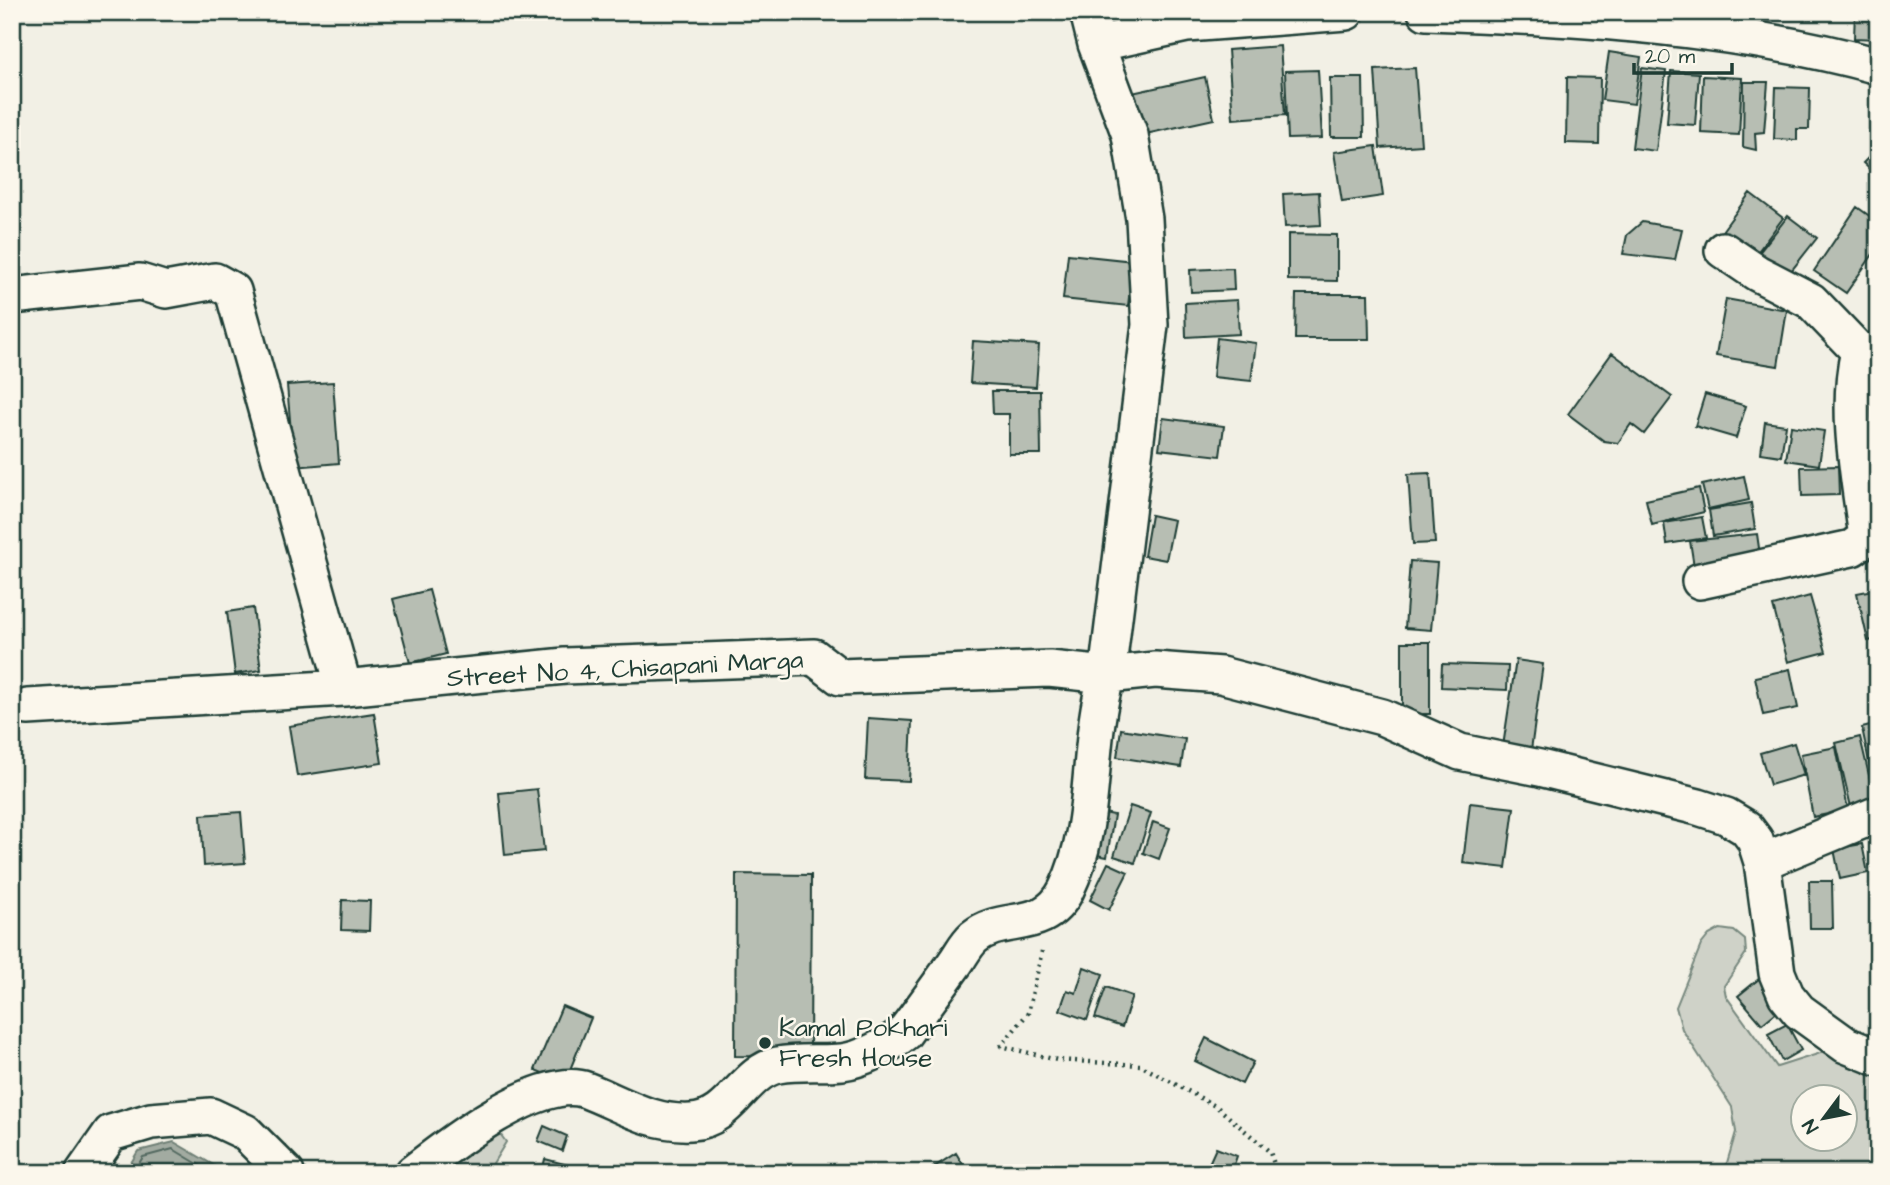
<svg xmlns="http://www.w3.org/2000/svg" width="1890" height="1185" viewBox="0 0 1890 1185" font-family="'Architects Daughter',sans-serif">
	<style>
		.green { fill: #cfd2c8; stroke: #77887e; stroke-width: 2; fill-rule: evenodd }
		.water { fill: #a2aba1; stroke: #6e7f75; stroke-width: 2 }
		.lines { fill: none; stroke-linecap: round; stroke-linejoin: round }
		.shore { stroke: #536960; stroke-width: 2 }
		.building { fill: #b7beb3; stroke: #1f3d34; stroke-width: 2 }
		.street-casing { stroke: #1f3d34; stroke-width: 40 }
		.path { stroke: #1f3d34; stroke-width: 4.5; stroke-dasharray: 2 5; stroke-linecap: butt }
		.street { stroke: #fbf7ec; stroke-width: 35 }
		.poi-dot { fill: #1f3d34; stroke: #fbf7ec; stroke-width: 2.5 }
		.labels { text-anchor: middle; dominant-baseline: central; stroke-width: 5; stroke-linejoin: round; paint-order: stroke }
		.street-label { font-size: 26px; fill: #1f3d34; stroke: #fbf7ec }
		.poi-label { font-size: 26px; fill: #1f3d34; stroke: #fbf7ec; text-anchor: start }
	</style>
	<rect width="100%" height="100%" fill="#f2f0e5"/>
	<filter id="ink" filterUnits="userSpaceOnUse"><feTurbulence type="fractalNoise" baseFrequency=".0143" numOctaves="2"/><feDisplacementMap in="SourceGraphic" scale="14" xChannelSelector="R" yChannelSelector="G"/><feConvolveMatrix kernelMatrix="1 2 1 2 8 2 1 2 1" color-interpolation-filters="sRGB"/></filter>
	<g filter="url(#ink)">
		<path class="green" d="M 1720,929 L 1734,931 L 1745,940 L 1746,953 L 1724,986 L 1726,996 L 1777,1067 L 1821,1053 L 1830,1037 L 1878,1061 L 1878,1173 L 1724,1173 L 1736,1132 L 1732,1107 L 1682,1029 L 1676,1007 L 1701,945 L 1709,935 ZM 1802,1098 L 1844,1098 L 1844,1140 L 1802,1140 Z
			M 498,1131 L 506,1142 L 492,1165 L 493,1173 L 443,1173 L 442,1168 Z"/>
		<path class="water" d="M 174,1142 L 227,1173 L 125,1173 L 138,1151 Z"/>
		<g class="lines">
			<path class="shore" d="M 133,1173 L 143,1157 L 173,1149 L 213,1173"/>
		</g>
		<path class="building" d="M 1097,12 L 1163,12 L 1101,28 Z
			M 1779,12 L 1811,12 L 1811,19 L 1778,18 Z
			M 1855,12 L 1878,12 L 1878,39 L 1854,38 Z
			M 1280,46 L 1285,115 L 1233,119 L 1228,50 Z
			M 1609,52 L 1641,57 L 1634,104 L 1602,100 Z
			M 1415,68 L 1421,145 L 1380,148 L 1375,70 Z
			M 1642,68 L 1666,71 L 1656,151 L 1632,148 Z
			M 1318,70 L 1322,138 L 1288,139 L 1285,71 Z
			M 1671,71 L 1699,73 L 1695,125 L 1667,123 Z
			M 1703,76 L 1742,78 L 1739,135 L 1701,133 Z
			M 1205,77 L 1214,119 L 1141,135 L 1132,93 Z
			M 1567,77 L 1600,78 L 1599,144 L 1566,143 Z
			M 1330,78 L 1363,78 L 1364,137 L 1331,137 Z
			M 1744,82 L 1768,82 L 1764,132 L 1755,133 L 1756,150 L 1743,147 Z
			M 1776,87 L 1810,88 L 1809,129 L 1797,129 L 1797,140 L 1774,139 Z
			M 1376,146 L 1383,196 L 1342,202 L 1334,152 Z
			M 1878,148 L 1878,177 L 1863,163 Z
			M 1319,192 L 1321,225 L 1285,227 L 1283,194 Z
			M 1750,193 L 1783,218 L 1750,262 L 1717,238 Z
			M 1857,207 L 1878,222 L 1878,247 L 1846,293 L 1814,271 Z
			M 1788,216 L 1817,238 L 1784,280 L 1755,258 Z
			M 1642,222 L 1682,229 L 1675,260 L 1623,254 L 1627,235 Z
			M 1288,234 L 1337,235 L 1337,281 L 1288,280 Z
			M 1068,254 L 1133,261 L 1128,306 L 1063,299 Z
			M 1233,268 L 1234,290 L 1191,292 L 1190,270 Z
			M 1296,294 L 1368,294 L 1369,339 L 1295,339 Z
			M 1726,299 L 1787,310 L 1778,366 L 1716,356 Z
			M 1237,300 L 1239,334 L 1186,337 L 1185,303 Z
			M 1217,338 L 1256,343 L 1251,381 L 1213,377 Z
			M 973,341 L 1039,345 L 1036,387 L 970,383 Z
			M 1612,353 L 1672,397 L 1644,434 L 1631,424 L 1618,443 L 1604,441 L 1568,414 Z
			M 333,382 L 339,463 L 294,467 L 287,385 Z
			M 992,391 L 1040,391 L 1041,454 L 1009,454 L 1009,414 L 993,414 Z
			M 1705,394 L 1746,406 L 1736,438 L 1695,426 Z
			M 1163,418 L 1224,426 L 1220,456 L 1159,449 Z
			M 1765,422 L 1786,425 L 1781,456 L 1761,453 Z
			M 1791,426 L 1824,431 L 1819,465 L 1786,460 Z
			M 1838,466 L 1839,495 L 1802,496 L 1801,467 Z
			M 1430,473 L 1435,543 L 1413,544 L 1408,474 Z
			M 1744,476 L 1749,500 L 1708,509 L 1702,485 Z
			M 1699,488 L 1704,512 L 1652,525 L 1646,500 Z
			M 1751,503 L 1755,529 L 1713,536 L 1709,510 Z
			M 1151,515 L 1174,520 L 1166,560 L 1144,556 Z
			M 1702,517 L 1706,538 L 1667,544 L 1664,523 Z
			M 1757,534 L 1761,562 L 1695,573 L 1690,541 Z
			M 1410,561 L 1437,563 L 1431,630 L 1405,628 Z
			M 1878,589 L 1878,639 L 1868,641 L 1857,593 Z
			M 429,590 L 446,654 L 410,663 L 393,599 Z
			M 1810,596 L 1826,652 L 1788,662 L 1773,606 Z
			M 253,608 L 261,670 L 235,674 L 227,612 Z
			M 1402,642 L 1430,642 L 1430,714 L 1402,714 Z
			M 1516,660 L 1543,664 L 1530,757 L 1502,753 Z
			M 1442,664 L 1508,666 L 1507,690 L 1441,687 Z
			M 1790,669 L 1798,708 L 1763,715 L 1755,677 Z
			M 374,713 L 382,763 L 297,776 L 289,726 Z
			M 868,718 L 912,721 L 909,781 L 865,779 Z
			M 1878,724 L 1878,780 L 1873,781 L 1862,728 Z
			M 1121,729 L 1185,739 L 1181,767 L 1117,757 Z
			M 1860,737 L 1875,801 L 1851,807 L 1836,743 Z
			M 1794,743 L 1804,775 L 1770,785 L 1760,753 Z
			M 1836,747 L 1848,810 L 1813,817 L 1801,754 Z
			M 537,789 L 544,851 L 505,855 L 499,793 Z
			M 1470,803 L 1514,808 L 1506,868 L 1463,863 Z
			M 1130,806 L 1151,813 L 1135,863 L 1114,856 Z
			M 241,812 L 245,863 L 204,866 L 201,815 Z
			M 1104,813 L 1114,815 L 1107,857 L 1097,855 Z
			M 1153,822 L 1170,828 L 1159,859 L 1143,853 Z
			M 1862,844 L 1868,873 L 1840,879 L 1834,849 Z
			M 1108,863 L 1128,872 L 1109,910 L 1090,900 Z
			M 736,874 L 811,875 L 810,1057 L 735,1056 Z
			M 1809,881 L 1832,881 L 1833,928 L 1810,928 Z
			M 342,900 L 370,901 L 369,931 L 341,930 Z
			M 1084,967 L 1103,974 L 1087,1020 L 1060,1010 L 1067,990 L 1076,993 Z
			M 1765,974 L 1789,1002 L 1762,1024 L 1738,996 Z
			M 1106,987 L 1132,996 L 1122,1027 L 1095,1018 Z
			M 562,1006 L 591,1018 L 565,1082 L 535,1070 Z
			M 1787,1024 L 1801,1050 L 1782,1061 L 1768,1034 Z
			M 1206,1038 L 1253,1062 L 1242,1084 L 1195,1061 Z
			M 544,1126 L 567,1136 L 562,1151 L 538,1141 Z
			M 1216,1148 L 1237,1156 L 1231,1173 L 1207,1168 Z
			M 956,1153 L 968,1173 L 925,1173 Z
			M 545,1159 L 599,1173 L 542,1172 Z"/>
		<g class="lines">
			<g class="street-casing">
				<path id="street" d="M 1426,12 C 1577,17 1731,26 1878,66
					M 1096,44 L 1187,24 L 1346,12
					M 1723,250 L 1757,273 L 1811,301 L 1859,351 L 1878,352
					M 12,296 L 140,282 L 166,290 L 215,281 L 233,291 L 344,688
					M 1700,581 L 1852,548 L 1867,537 C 1859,477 1845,410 1859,351
					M 28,707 L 344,688 L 565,666 L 814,657 L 840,677 L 1049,669 L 1107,675 L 1155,670 L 1221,675 L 1382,717 L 1460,752 L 1540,768 L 1698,807 L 1726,816 L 1746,828 L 1755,840 L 1762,862 L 1777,973 L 1786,995 L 1799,1011 L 1846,1045 L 1878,1058
					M 1762,862 L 1878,814
					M 83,1173 L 111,1133 L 151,1121 L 211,1116 L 245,1132 L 286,1173
					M 413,1173 C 447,1146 541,1073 586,1090 C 622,1104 651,1124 691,1122 C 731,1120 743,1072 778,1065 C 799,1061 821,1064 842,1062 C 861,1060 889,1045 904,1033 C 921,1010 938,987 955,963 C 961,955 966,944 974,937 C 1003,913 1044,934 1066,890 C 1099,823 1085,746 1107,675 L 1150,325 L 1144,219 L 1130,135 L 1096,44 L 1088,12"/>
			</g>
			<path class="path" d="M 1042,951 L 1028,1013 L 1001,1046 L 1057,1060 L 1140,1065 L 1217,1107 L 1270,1152 L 1277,1173"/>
			<use href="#street" class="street"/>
		</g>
	</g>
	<circle class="poi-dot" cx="765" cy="1043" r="7"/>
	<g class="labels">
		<g class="street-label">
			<text transform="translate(625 669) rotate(-3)">Street No 4, Chisapani Marga</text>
		</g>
		<g class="poi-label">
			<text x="779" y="1028">Kamal Pokhari<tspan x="779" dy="30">Fresh House</tspan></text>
		</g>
	</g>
	<rect width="1890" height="1185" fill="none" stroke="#fbf7ec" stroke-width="42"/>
	<rect x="21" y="21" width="1848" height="1143" fill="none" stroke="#1f3d34" stroke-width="2.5" filter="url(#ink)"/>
	<g transform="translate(1824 1118) rotate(238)"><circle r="33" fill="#fbf7ec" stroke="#a3ada2" stroke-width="2"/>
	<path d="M0-5L12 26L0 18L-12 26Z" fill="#1f3d34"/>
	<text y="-10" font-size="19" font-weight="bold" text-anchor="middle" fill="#1f3d34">N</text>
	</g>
	<path d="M1634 63v10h98v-10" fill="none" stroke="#1f3d34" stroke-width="3.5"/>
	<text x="1645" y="63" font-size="21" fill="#1f3d34" stroke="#fbf7ec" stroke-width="5" paint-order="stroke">20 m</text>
</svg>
